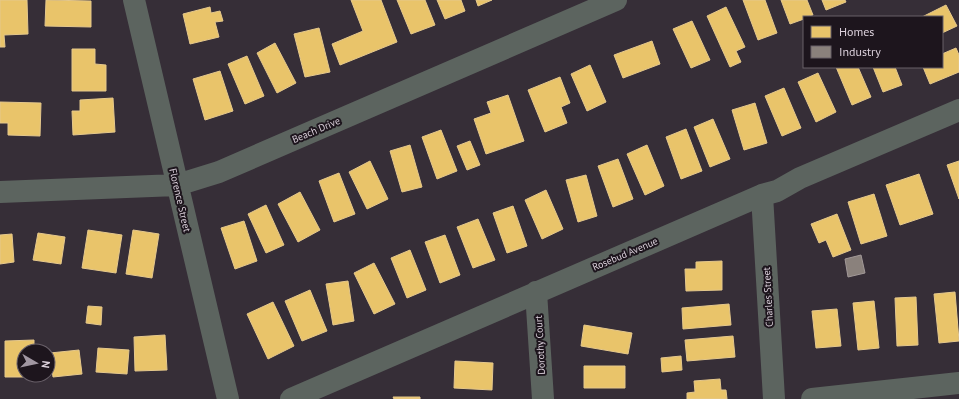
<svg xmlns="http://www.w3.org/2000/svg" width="959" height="399" viewBox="0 0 959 399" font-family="'PT Sans',sans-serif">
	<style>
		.homes { fill: #e9c46a; stroke: #e5c88c }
		.industry { fill: #8a817c; stroke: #a29998 }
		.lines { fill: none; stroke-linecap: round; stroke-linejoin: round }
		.minor { stroke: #5c645f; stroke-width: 22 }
		.labels { text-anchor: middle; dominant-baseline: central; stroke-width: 4; stroke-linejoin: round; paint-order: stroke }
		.street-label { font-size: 10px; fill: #dbd0db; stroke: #1d151d }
	</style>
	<rect width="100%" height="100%" fill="#362e37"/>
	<path class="homes" d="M 0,0 L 27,0 L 28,34 L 4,35 L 5,47 L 0,47 Z
		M 46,0 L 91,1 L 91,27 L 45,26 Z
		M 351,0 L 381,0 L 397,42 L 340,65 L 332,44 L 363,31 Z
		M 397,0 L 425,0 L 435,25 L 411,34 Z
		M 437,0 L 461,0 L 465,11 L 445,19 Z
		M 476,0 L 492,0 L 478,6 Z
		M 743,0 L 765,0 L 777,33 L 758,40 Z
		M 781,0 L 807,0 L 813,15 L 804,17 L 804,19 L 790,24 Z
		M 822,0 L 845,0 L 846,2 L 826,10 Z
		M 946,5 L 957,26 L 942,33 L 942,17 L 922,17 Z
		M 210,7 L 211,13 L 220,11 L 223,21 L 215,22 L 219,37 L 190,44 L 183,14 Z
		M 726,7 L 745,47 L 736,51 L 741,62 L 730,67 L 707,16 Z
		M 692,21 L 710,60 L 691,68 L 673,29 Z
		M 319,28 L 330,72 L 305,77 L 294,34 Z
		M 652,41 L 660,64 L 623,78 L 614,55 Z
		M 275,43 L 296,83 L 277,93 L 257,53 Z
		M 956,48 L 959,55 L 959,72 L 930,84 L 923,67 L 942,67 L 942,54 Z
		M 72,49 L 95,49 L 95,64 L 106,65 L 106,91 L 72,91 Z
		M 247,56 L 264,96 L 245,104 L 228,64 Z
		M 590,65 L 606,102 L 587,111 L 571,74 Z
		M 836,67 L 858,67 L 871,97 L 852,105 Z
		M 873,67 L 895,67 L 902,85 L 883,92 Z
		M 220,71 L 233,111 L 205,120 L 193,79 Z
		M 818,73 L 836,112 L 816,122 L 798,82 Z
		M 560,77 L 570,103 L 561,107 L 567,123 L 545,132 L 528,90 Z
		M 784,88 L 801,128 L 782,136 L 765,96 Z
		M 508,95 L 524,141 L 486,154 L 474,119 L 491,113 L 487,102 Z
		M 113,98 L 115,132 L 73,135 L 72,111 L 80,111 L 80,100 Z
		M 0,102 L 41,103 L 40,136 L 8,135 L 8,123 L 0,123 Z
		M 755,103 L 767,143 L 744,150 L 732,110 Z
		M 713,119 L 730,159 L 710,167 L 694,127 Z
		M 686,129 L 702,171 L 681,179 L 666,137 Z
		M 441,130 L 457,171 L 437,179 L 422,137 Z
		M 470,141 L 480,165 L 467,170 L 457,146 Z
		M 410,145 L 422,187 L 402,192 L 390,151 Z
		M 647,145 L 664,186 L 645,195 L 627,154 Z
		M 618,159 L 633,199 L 613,207 L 598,166 Z
		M 370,161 L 388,199 L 367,209 L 349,172 Z
		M 959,161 L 959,199 L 947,165 Z
		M 339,173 L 355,214 L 334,222 L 319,181 Z
		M 919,174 L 933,214 L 900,225 L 886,185 Z
		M 586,175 L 597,216 L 578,222 L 566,180 Z
		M 546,190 L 563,229 L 542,239 L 525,200 Z
		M 300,192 L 320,230 L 298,242 L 278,204 Z
		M 874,194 L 887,236 L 861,244 L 848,202 Z
		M 266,205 L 284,245 L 266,253 L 248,214 Z
		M 513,206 L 527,246 L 507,253 L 493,213 Z
		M 837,214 L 851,250 L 833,257 L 826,240 L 819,243 L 811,224 Z
		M 478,219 L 495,260 L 473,268 L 457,227 Z
		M 244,221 L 257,261 L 235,269 L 221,228 Z
		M 88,230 L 122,235 L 116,273 L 82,268 Z
		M 133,230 L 159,234 L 152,278 L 126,274 Z
		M 38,233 L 65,237 L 61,264 L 33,260 Z
		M 12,234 L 14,262 L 0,264 L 0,235 Z
		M 445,235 L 460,275 L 440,283 L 425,242 Z
		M 410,250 L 426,290 L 407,298 L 391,258 Z
		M 722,261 L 722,290 L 686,291 L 685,269 L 696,269 L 696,262 Z
		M 374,263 L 395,304 L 374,314 L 354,273 Z
		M 348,281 L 354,321 L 333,325 L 326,284 Z
		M 310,290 L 327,331 L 302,341 L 285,301 Z
		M 955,292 L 959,341 L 939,343 L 934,294 Z
		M 916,297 L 918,345 L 897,346 L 895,298 Z
		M 874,301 L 879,348 L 858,350 L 853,303 Z
		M 273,302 L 294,346 L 268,359 L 247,314 Z
		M 729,304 L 731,325 L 683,329 L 682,308 Z
		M 88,306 L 102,307 L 101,325 L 86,323 Z
		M 837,309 L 841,346 L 816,348 L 812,311 Z
		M 584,325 L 632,333 L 628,354 L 581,346 Z
		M 165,335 L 167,370 L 135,371 L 134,337 Z
		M 733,336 L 735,357 L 687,361 L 685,340 Z
		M 34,340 L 34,351 L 24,351 L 24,375 L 35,375 L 35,377 L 5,377 L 5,341 Z
		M 98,348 L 129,350 L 127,374 L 96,372 Z
		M 79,350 L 82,374 L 53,377 L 50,353 Z
		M 681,356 L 682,370 L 662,372 L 661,358 Z
		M 455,361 L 493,363 L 492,390 L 454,388 Z
		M 584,366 L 625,366 L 625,388 L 584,388 Z
		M 720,379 L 721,390 L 726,390 L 727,399 L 687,399 L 687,393 L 695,392 L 694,381 Z
		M 393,397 L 420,397 L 420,399 L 394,399 Z"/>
	<path class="industry" d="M 861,255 L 865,273 L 848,277 L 845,259 Z"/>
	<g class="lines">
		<path class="minor" d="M 134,0 L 228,399
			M 0,192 L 177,185 L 219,172 L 616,0
			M 762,195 L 774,399
			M 536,292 L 543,399
			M 291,399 L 762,195 L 777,191 L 800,178 L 959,110
			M 812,399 L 959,383"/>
	</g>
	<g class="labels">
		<g class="street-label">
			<text transform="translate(316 130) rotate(-23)">Beach Drive</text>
			<text transform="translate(180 200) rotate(77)">Florence Street</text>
			<text transform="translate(625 254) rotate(-23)">Rosebud Avenue</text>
			<text transform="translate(768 297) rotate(-93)">Charles Street</text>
			<text transform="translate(540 345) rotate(-93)">Dorothy Court</text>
		</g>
	</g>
	<rect x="803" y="16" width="140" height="52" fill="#1d151d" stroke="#696069"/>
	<rect x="811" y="26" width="20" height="12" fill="#e9c46a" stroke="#696069"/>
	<text x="839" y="36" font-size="12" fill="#dbd0db">Homes</text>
	<rect x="811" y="46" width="20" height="12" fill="#8a817c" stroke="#696069"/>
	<text x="839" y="56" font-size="12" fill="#dbd0db">Industry</text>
	<g transform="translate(36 363) rotate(99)"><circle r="19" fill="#1d151d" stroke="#696069"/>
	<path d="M0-3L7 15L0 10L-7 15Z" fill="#a197a2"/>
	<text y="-6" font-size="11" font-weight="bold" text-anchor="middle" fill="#dbd0db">N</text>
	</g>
</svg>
